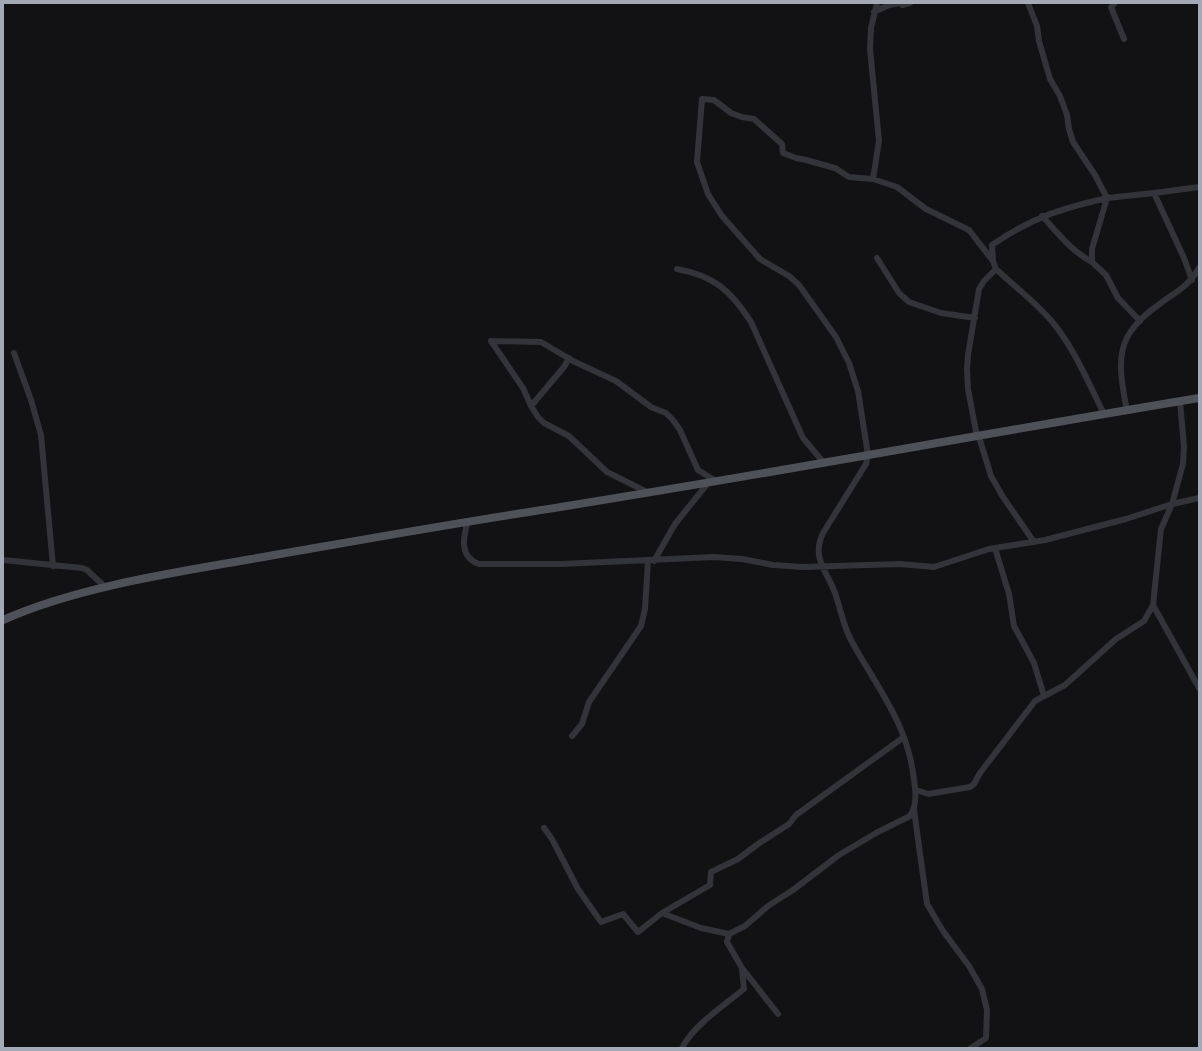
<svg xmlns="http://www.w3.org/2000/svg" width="1202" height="1051" viewBox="0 0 1202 1051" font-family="'Source Sans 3',sans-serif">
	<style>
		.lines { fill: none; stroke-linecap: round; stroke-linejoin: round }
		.minor { stroke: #333439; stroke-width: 6 }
		.major { stroke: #4f5159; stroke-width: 8 }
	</style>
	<rect width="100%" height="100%" fill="#121214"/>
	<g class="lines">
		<path class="minor" d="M 901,3 L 902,5 L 910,3
			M 1115,3 L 1111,7 L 1124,39
			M 874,12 L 889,5 L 900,3
			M 873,179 L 879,141 L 870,49 L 871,28 L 877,3
			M 1042,216 C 1058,233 1071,251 1092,262
			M 877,258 L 899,293 L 909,302 L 941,313 L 975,318
			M 993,261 L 996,269 C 1015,287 1037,303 1054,324 C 1075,350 1089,384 1104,414
			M 677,269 C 715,276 731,291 751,322 L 803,438 L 824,463
			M 1192,280 L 1184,258 L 1154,193 L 1199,187
			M 1140,321 L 1118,298 L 1106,275 L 1092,262 L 1092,249 L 1107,198 L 1154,193
			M 491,341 L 541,342 L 573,361 L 616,381 L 651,407 L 666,413 L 673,420 L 680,430 L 698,470 L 716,481
			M 491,341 L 523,388 L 531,406 L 538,417 L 544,423 L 569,436 L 607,472 L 649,493
			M 14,353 L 31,400 L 41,435 L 53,566
			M 1180,401 L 1184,447 L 1183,464 L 1172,504 L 1199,498
			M 531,406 L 564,367 L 569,358
			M 1127,411 C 1117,359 1114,336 1161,303 C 1177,291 1188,287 1199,268
			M 977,437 L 968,389 L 967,369 L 968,355 L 979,289 L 984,281 L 996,269
			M 979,437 L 991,476 L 1003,497 L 1034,542
			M 1172,504 L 1161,529 L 1153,605 L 1199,688
			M 468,521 C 463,537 459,557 479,564 L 561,564 L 714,557 L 742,559 L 773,565 L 803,567 L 900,564 L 934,567 L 989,549 L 1045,540 L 1126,519 L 1172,504
			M 995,548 L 1009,594 L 1014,626 L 1034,663 L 1044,696
			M 3,560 L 82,568 L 87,570 L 105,587
			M 654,561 L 675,524 L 708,483
			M 572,736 L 582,724 L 589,702 L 641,626 L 645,609 L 648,561
			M 916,790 L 928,794 L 970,787 L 974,784 L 980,773 L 1035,701 L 1065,685 L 1116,639 L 1144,621 L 1153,605
			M 914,810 L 927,904 L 943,931 L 969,966 L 982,989 L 987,1010 L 986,1038 L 971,1048
			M 544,828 L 552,839 L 578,889 L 601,922 L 623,914 L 638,932 L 662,913 L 701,928 L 729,934
			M 662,913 L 710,885 L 711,872 L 738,859 L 758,844 L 789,824 L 796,815 L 904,737
			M 778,1014 L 742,968 L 727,942 L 729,934 L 745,926 L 768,906 L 793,890 L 839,855 L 876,833 L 910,816 C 917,806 916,791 914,780 C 908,724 878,689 852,642 C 843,626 841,610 835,593 C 827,571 811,558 823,533 L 866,464 L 868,455 L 858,391 L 849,363 L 836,337 L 799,285 L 789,276 L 760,259 L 722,216 L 708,194 L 697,162 L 702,99 L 714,100 L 731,113 L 742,117 L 754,119 L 782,144 L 783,153 L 796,158 L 806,160 L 835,168 L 849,177 L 873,179 L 897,187 L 926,209 L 969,230 L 993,261 L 992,245 C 1033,217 1060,209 1107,198 L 1095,175 L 1073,142 L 1069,129 L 1067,115 L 1060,96 L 1050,79 L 1039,41 L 1037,26 L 1028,3
			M 682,1048 C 693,1026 724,1005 744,989 L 742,969"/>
		<path class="major" d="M 3,620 C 77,587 172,573 252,559 C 344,543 437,526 529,512 C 753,477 976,435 1199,398"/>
	</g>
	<rect width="1202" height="1051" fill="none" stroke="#a3aab6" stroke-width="8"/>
</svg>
